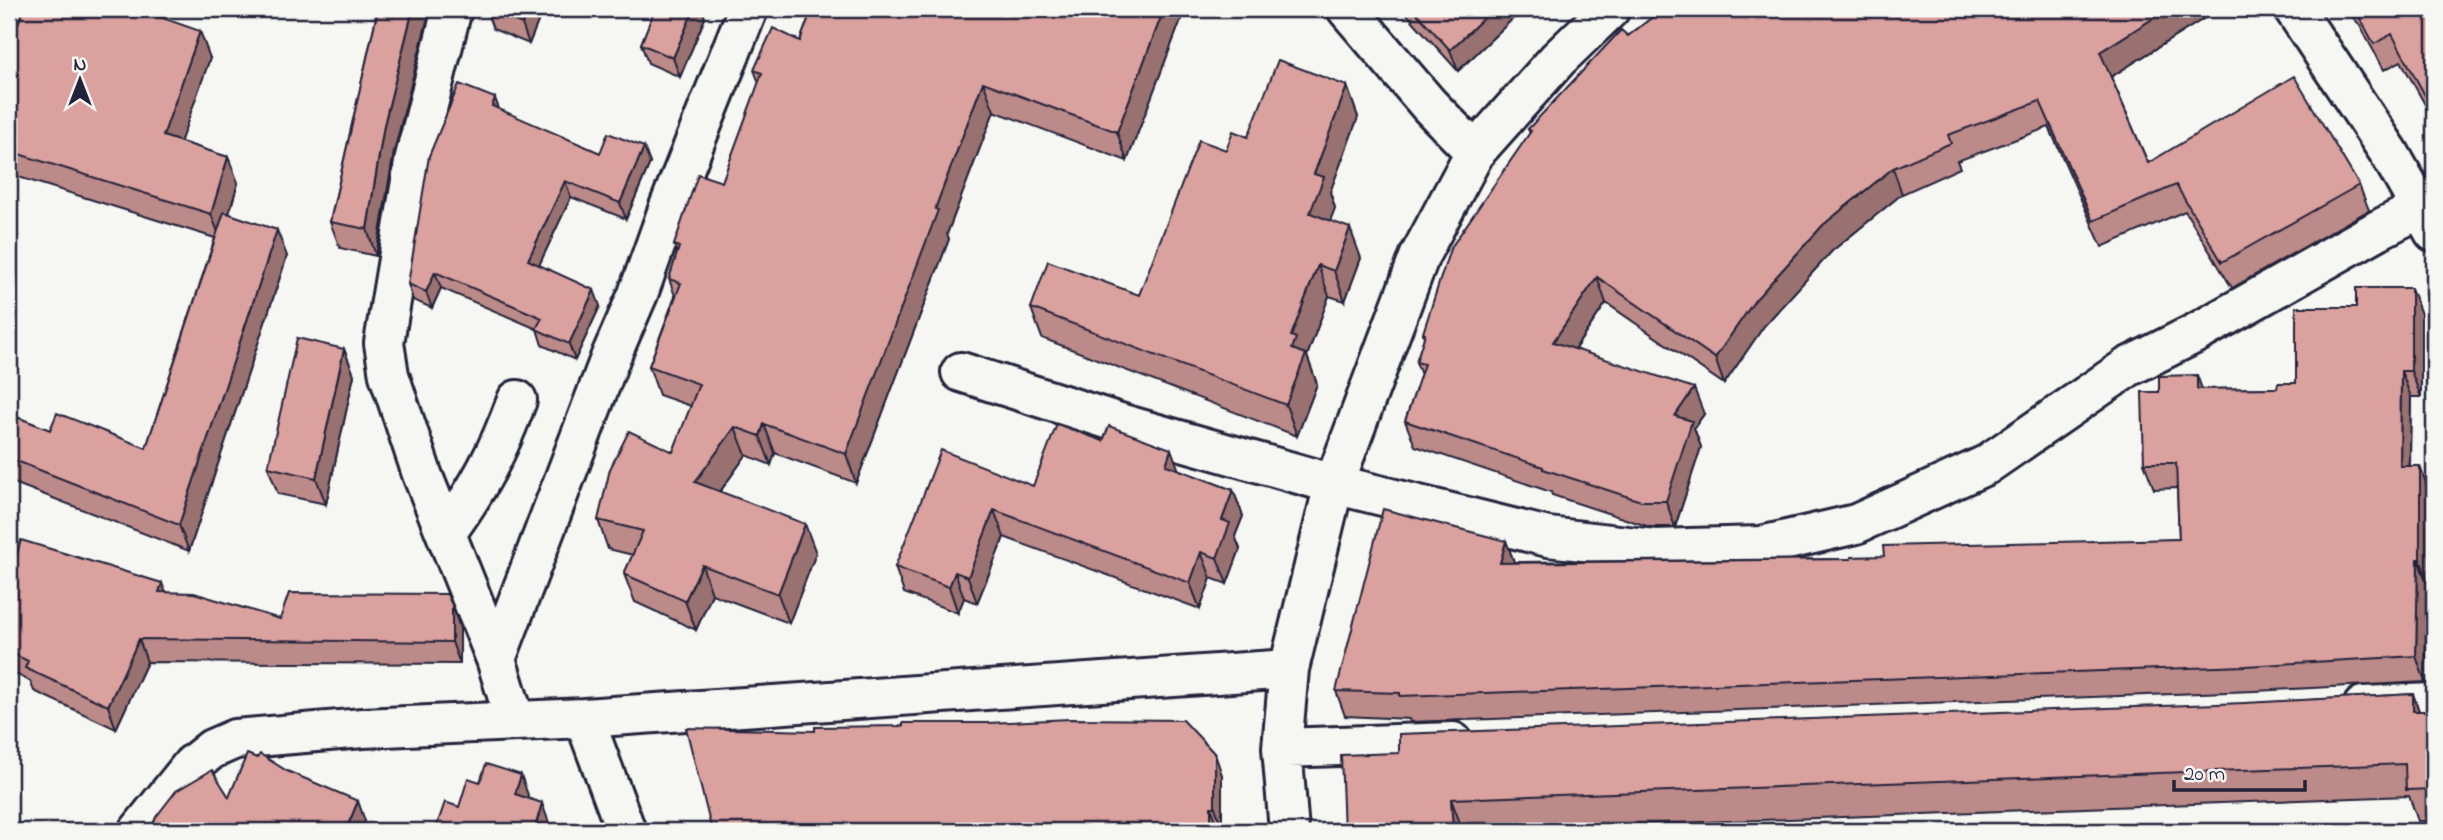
<svg xmlns="http://www.w3.org/2000/svg" width="2443" height="840" viewBox="0 0 2443 840" font-family="'Indie Flower',sans-serif">
	<style>
		.lines { fill: none; stroke-linecap: round; stroke-linejoin: round }
		.minor-casing { stroke: #22223b; stroke-width: 44 }
		.minor { stroke: #f6f6f2; stroke-width: 38 }
		.wall { fill: #bc8a89; stroke: #22223b; stroke-width: 2 }
		.shaded-wall { fill: #99716f; stroke: #22223b; stroke-width: 2 }
		.building { fill: #dba19f; stroke: #22223b; stroke-width: 2 }
	</style>
	<rect width="100%" height="100%" fill="#f6f6f2"/>
	<filter id="ink" filterUnits="userSpaceOnUse"><feTurbulence type="fractalNoise" baseFrequency=".0143" numOctaves="2"/><feDisplacementMap in="SourceGraphic" scale="14" xChannelSelector="R" yChannelSelector="G"/><feConvolveMatrix kernelMatrix="1 2 1 2 8 2 1 2 1" color-interpolation-filters="sRGB"/></filter>
	<g filter="url(#ink)">
		<g class="lines">
			<g class="minor-casing">
				<path id="minor" d="M 452,9 L 415,157 L 384,343 L 389,375 L 422,474 L 496,659 L 515,721
					M 1347,9 L 1429,105 L 1475,152
					M 2294,9 L 2390,154 L 2434,232
					M 961,372 L 1126,425 L 1334,484 L 1548,537 L 1654,549 L 1761,546 L 1856,524 L 1986,465 L 2128,367 L 2196,333 L 2378,230 L 2421,208
					M 446,533 C 479,488 498,452 517,400
					M 496,659 L 611,356 L 638,294 L 669,207 L 748,9
					M 2363,706 L 2434,703
					M 584,718 L 626,831
					M 1282,748 L 1453,742
					M 139,831 L 192,765 L 212,749 L 235,739 L 363,728 L 584,718 L 1289,669
					M 1289,831 L 1282,748 L 1289,669 L 1334,484 L 1420,255 L 1475,152 L 1558,59 L 1610,9"/>
			</g>
			<use href="#minor" class="minor"/>
		</g>
		<path class="wall" d="M 378,9 L 430,9 L 394,152 L 376,256 L 340,248 L 330,222 Z
			M 543,9 L 529,44 L 493,29 L 486,10 Z
			M 655,9 L 702,9 L 705,18 L 680,77 L 648,63 L 641,44 Z
			M 812,9 L 1185,9 L 1127,161 L 994,111 L 947,234 L 949,239 L 856,483 L 775,453 L 771,465 L 746,455 L 720,492 L 816,553 L 789,623 L 712,594 L 696,630 L 635,602 L 624,574 L 633,555 L 608,549 L 598,520 L 673,452 L 691,406 L 659,395 L 649,366 L 675,296 L 669,279 L 677,254 L 674,245 L 722,182 L 759,83 L 754,70 L 800,41 Z
			M 1402,9 L 1523,9 L 1458,71 Z
			M 1663,9 L 2219,9 L 2111,77 L 2148,163 L 2359,185 L 2369,210 L 2232,288 L 2185,211 L 2102,247 L 2049,127 L 1957,161 L 1960,168 L 1902,194 L 1832,251 L 1764,326 L 1724,384 L 1606,303 L 1575,349 L 1704,414 L 1694,428 L 1701,447 L 1675,527 L 1650,527 L 1552,495 L 1551,492 L 1415,446 L 1405,421 L 1421,375 L 1416,362 L 1424,338 L 1423,333 L 1530,133 L 1528,129 L 1628,36 Z
			M 2345,9 L 2434,9 L 2434,121 L 2401,61 L 2384,70 L 2359,24 Z
			M 9,20 L 18,24 L 210,58 L 180,142 L 228,157 L 238,183 L 229,214 L 287,256 L 189,551 L 9,481 L 9,414 L 50,430 L 146,448 L 215,238 L 9,174 Z
			M 1347,86 L 1358,117 L 1330,192 L 1335,208 L 1330,220 L 1361,258 L 1345,301 L 1329,296 L 1307,356 L 1317,384 L 1297,436 L 1042,338 L 1031,308 L 1139,295 L 1226,150 L 1248,137 Z
			M 499,110 L 600,153 L 650,163 L 626,219 L 571,197 L 539,265 L 600,306 L 575,360 L 542,345 L 537,329 L 441,288 L 432,308 L 413,300 L 408,284 Z
			M 2421,314 L 2421,397 L 2411,397 L 2410,466 L 2429,492 L 2429,584 L 2427,584 L 2425,682 L 2255,691 L 1410,722 L 1409,719 L 1345,716 L 1336,691 L 1506,541 L 1514,562 L 1851,559 L 2179,539 L 2177,488 L 2154,489 L 2144,463 L 2159,392 L 2202,389 L 2277,388 L 2296,383 Z
			M 344,349 L 354,375 L 326,504 L 278,494 L 268,467 Z
			M 1103,441 L 1233,490 L 1243,516 L 1235,536 L 1240,549 L 1227,584 L 1211,578 L 1200,609 L 1004,537 L 977,603 L 964,598 L 958,613 L 904,593 L 895,567 L 1033,486 Z
			M 9,581 L 166,592 L 280,619 L 460,628 L 460,664 L 147,662 L 116,729 L 34,691 L 30,681 L 9,671 Z
			M 2413,694 L 2419,711 L 2434,711 L 2434,821 L 2418,821 L 2409,796 L 1463,831 L 1399,753 Z
			M 988,723 L 1222,775 L 1222,829 L 1219,829 L 815,731 Z"/>
		<path class="shaded-wall" d="M 413,9 L 430,9 L 394,152 L 376,256 L 367,229 L 384,125 Z
			M 529,9 L 543,9 L 529,44 L 522,24 Z
			M 694,9 L 702,9 L 705,18 L 680,77 L 673,58 Z
			M 1164,9 L 1185,9 L 1127,161 L 1117,132 Z
			M 1493,9 L 1523,9 L 1458,71 L 1450,50 Z
			M 2168,9 L 2219,9 L 2109,78 L 2100,52 Z
			M 200,31 L 210,58 L 173,163 L 163,136 Z
			M 983,82 L 994,111 L 947,234 L 949,239 L 856,483 L 846,454 L 935,209 Z
			M 1347,86 L 1358,117 L 1330,192 L 1335,208 L 1321,244 L 1310,213 L 1314,174 Z
			M 495,98 L 501,114 L 492,106 Z
			M 644,147 L 650,163 L 626,219 L 620,203 Z
			M 228,157 L 238,183 L 221,240 L 211,214 Z
			M 1893,168 L 1902,194 L 1832,251 L 1764,326 L 1724,384 L 1715,358 L 1755,300 L 1823,225 Z
			M 565,181 L 571,197 L 534,276 L 528,260 Z
			M 1350,228 L 1361,258 L 1345,301 L 1334,271 Z
			M 277,230 L 287,256 L 189,551 L 179,525 Z
			M 1318,265 L 1329,296 L 1307,356 L 1317,384 L 1297,436 L 1286,405 L 1291,336 Z
			M 435,272 L 441,288 L 432,308 L 426,292 Z
			M 1597,277 L 1606,303 L 1562,367 L 1553,342 Z
			M 2411,288 L 2421,314 L 2421,397 L 2411,371 Z
			M 594,290 L 600,306 L 575,360 L 569,344 Z
			M 344,349 L 354,375 L 326,504 L 316,478 Z
			M 2401,371 L 2411,397 L 2409,492 L 2400,466 Z
			M 2197,375 L 2206,400 L 2197,389 Z
			M 1694,388 L 1704,414 L 1694,428 L 1701,447 L 1675,527 L 1666,501 L 1675,416 Z
			M 764,424 L 775,453 L 771,465 L 760,436 Z
			M 735,427 L 746,455 L 706,511 L 695,482 Z
			M 1171,449 L 1181,476 L 1166,465 Z
			M 2420,466 L 2429,492 L 2429,584 L 2420,559 Z
			M 1233,490 L 1243,516 L 1235,536 L 1240,549 L 1227,584 L 1217,558 L 1222,520 Z
			M 994,510 L 1004,537 L 977,603 L 968,577 Z
			M 805,524 L 816,553 L 789,623 L 778,594 Z
			M 1506,541 L 1516,567 L 1500,563 Z
			M 1201,552 L 1211,578 L 1200,609 L 1190,583 Z
			M 2418,559 L 2427,584 L 2425,682 L 2416,656 Z
			M 702,565 L 712,594 L 696,630 L 685,601 Z
			M 955,572 L 964,598 L 958,613 L 949,587 Z
			M 162,583 L 171,606 L 159,592 Z
			M 452,605 L 460,628 L 460,664 L 452,642 Z
			M 139,639 L 147,662 L 116,729 L 108,706 Z
			M 2413,694 L 2424,725 L 2413,711 Z
			M 1215,754 L 1222,775 L 1222,829 L 1215,807 Z
			M 521,775 L 528,795 L 522,813 L 515,794 Z
			M 1451,799 L 1463,831 L 1453,831 Z
			M 358,801 L 365,821 L 361,831 L 348,825 Z
			M 542,803 L 549,823 L 547,831 L 534,831 Z
			M 1211,807 L 1219,829 L 1219,831 L 1211,831 Z"/>
		<path class="building" d="M 24,9 L 137,9 L 200,31 L 163,136 L 228,157 L 211,214 L 9,151 L 9,20 L 18,24 Z
			M 378,9 L 413,9 L 384,125 L 367,229 L 330,222 Z
			M 487,9 L 529,9 L 522,24 L 486,10 Z
			M 655,9 L 694,9 L 673,58 L 641,44 Z
			M 812,9 L 1164,9 L 1117,132 L 983,82 L 935,209 L 938,210 L 846,454 L 764,424 L 760,436 L 735,427 L 695,482 L 805,524 L 778,594 L 702,565 L 685,601 L 624,574 L 643,531 L 598,520 L 610,469 L 629,431 L 673,452 L 699,384 L 649,366 L 681,283 L 669,279 L 679,247 L 674,245 L 698,174 L 722,182 L 762,73 L 754,70 L 773,28 L 800,41 Z
			M 1413,9 L 1493,9 L 1450,50 Z
			M 1663,9 L 2168,9 L 2100,52 L 2148,163 L 2294,76 L 2359,185 L 2222,262 L 2176,185 L 2093,221 L 2040,101 L 1948,135 L 1951,143 L 1893,168 L 1823,225 L 1755,300 L 1715,358 L 1597,277 L 1553,342 L 1694,388 L 1675,416 L 1692,421 L 1666,501 L 1641,501 L 1543,469 L 1543,467 L 1405,421 L 1424,364 L 1416,362 L 1425,334 L 1423,333 L 1450,249 L 1531,131 L 1528,129 L 1621,30 L 1628,36 Z
			M 2355,9 L 2434,9 L 2434,112 L 2392,34 L 2374,44 Z
			M 1278,60 L 1347,86 L 1314,174 L 1324,177 L 1310,213 L 1350,228 L 1334,271 L 1318,265 L 1291,336 L 1296,338 L 1292,349 L 1306,354 L 1286,405 L 1031,308 L 1048,261 L 1139,295 L 1199,140 L 1226,150 L 1233,131 L 1248,137 Z
			M 459,84 L 495,98 L 492,106 L 600,153 L 608,133 L 644,147 L 620,203 L 565,181 L 528,260 L 594,290 L 569,344 L 536,329 L 542,318 L 435,272 L 426,292 L 408,284 L 429,156 Z
			M 224,212 L 277,230 L 179,525 L 9,458 L 9,414 L 50,430 L 57,413 L 146,448 Z
			M 2356,288 L 2411,288 L 2411,371 L 2401,371 L 2400,466 L 2420,466 L 2420,559 L 2418,559 L 2416,656 L 2246,666 L 1400,696 L 1400,693 L 1336,691 L 1383,509 L 1506,541 L 1500,563 L 1851,559 L 1851,557 L 1884,556 L 1883,546 L 2179,539 L 2176,463 L 2144,463 L 2142,392 L 2159,392 L 2159,376 L 2197,375 L 2197,389 L 2277,388 L 2278,383 L 2296,383 L 2296,307 L 2356,307 Z
			M 297,338 L 344,349 L 316,478 L 268,467 Z
			M 1057,424 L 1103,441 L 1109,426 L 1171,449 L 1166,465 L 1233,490 L 1222,520 L 1230,523 L 1217,558 L 1201,552 L 1190,583 L 994,510 L 968,577 L 955,572 L 949,587 L 895,567 L 941,450 L 1033,486 Z
			M 21,540 L 162,583 L 159,592 L 194,593 L 280,619 L 289,593 L 447,594 L 452,605 L 452,642 L 139,639 L 108,706 L 25,668 L 28,661 L 9,652 L 9,581 Z
			M 2413,694 L 2413,711 L 2434,711 L 2434,789 L 2406,790 L 2405,764 L 1451,799 L 1453,831 L 1344,831 L 1341,755 L 1399,753 L 1399,734 L 2245,703 Z
			M 1070,719 L 1183,720 L 1215,754 L 1215,807 L 1211,807 L 1211,831 L 712,831 L 686,728 L 815,731 L 815,727 L 903,726 L 903,723 L 988,723 Z
			M 247,754 L 257,758 L 260,754 L 287,771 L 358,801 L 348,825 L 367,831 L 150,831 L 156,817 L 176,791 L 212,770 L 229,797 Z
			M 486,764 L 521,775 L 515,794 L 542,803 L 534,831 L 535,831 L 435,831 L 445,802 L 459,807 L 468,778 L 480,782 Z"/>
	</g>
	<rect width="2443" height="840" fill="none" stroke="#f6f6f2" stroke-width="35"/>
	<rect x="18" y="18" width="2408" height="805" fill="none" stroke="#22223b" stroke-width="2.5" filter="url(#ink)"/>
	<g transform="translate(80 80)" stroke="#f6f6f2" stroke-width="5" paint-order="stroke">
	<path d="M0-5L12 26L0 18L-12 26Z" fill="#22223b"/>
	<text y="-10" font-size="19" font-weight="bold" text-anchor="middle" fill="#22223b">N</text>
	</g>
	<path d="M2174 780v10h131v-10" fill="none" stroke="#22223b" stroke-width="3.5"/>
	<text x="2184" y="780" font-size="21" fill="#22223b" stroke="#f6f6f2" stroke-width="5" paint-order="stroke">20 m</text>
</svg>
